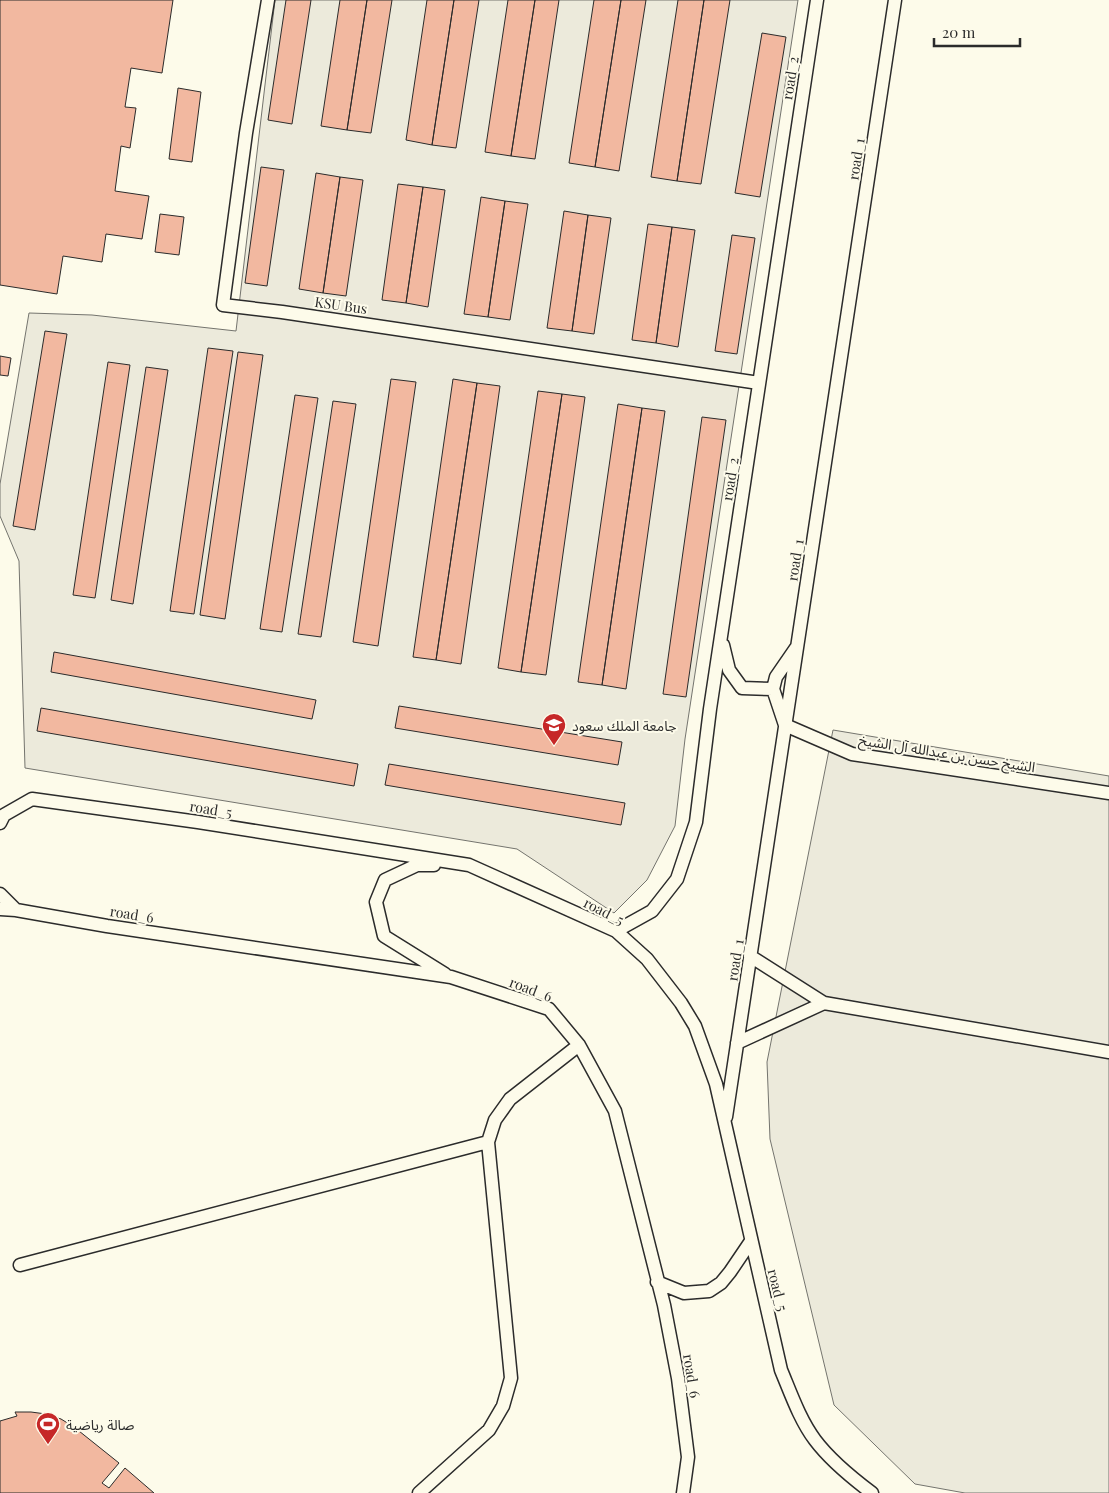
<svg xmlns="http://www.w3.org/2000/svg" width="1109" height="1493" viewBox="0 0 1109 1493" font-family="'Playfair Display','Noto Sans Arabic',serif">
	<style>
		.parking { fill: #eceadb; stroke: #74746e }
		.building { fill: #f2b8a0; stroke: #2b2b2b }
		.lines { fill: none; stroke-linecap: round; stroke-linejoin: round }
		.service-casing { stroke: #2b2b2b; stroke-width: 15 }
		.service { stroke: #fdfbea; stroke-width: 12 }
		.labels { text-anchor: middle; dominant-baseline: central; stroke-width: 4; stroke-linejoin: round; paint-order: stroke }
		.street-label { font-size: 14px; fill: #2b2b2b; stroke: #fdfbea }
		.poi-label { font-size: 14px; fill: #2b2b2b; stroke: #fdfbea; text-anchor: start }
	</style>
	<rect width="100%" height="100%" fill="#fdfbea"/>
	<path class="parking" d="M 275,0 L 798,0 L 685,739 L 675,826 L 647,880 L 614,913 L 517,849 L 25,768 L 19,561 L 0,516 L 0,484 L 29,313 L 92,315 L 236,331 Z
		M 833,730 L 1109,776 L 1109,1493 L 965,1493 L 915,1484 L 834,1405 L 770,1139 L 767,1062 Z"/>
	<path class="building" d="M 0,0 L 173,0 L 162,73 L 131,68 L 125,107 L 136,108 L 130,148 L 121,146 L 115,191 L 149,196 L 142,239 L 106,234 L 102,262 L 63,256 L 57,294 L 0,285 Z
		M 286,0 L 311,0 L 292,124 L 268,120 Z
		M 340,0 L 367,0 L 347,130 L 321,126 Z
		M 367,0 L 392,0 L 371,133 L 347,130 Z
		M 427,0 L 454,0 L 432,145 L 406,140 Z
		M 454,0 L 479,0 L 456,148 L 432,145 Z
		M 508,0 L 535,0 L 511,156 L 485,152 Z
		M 535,0 L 559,0 L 535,159 L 511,156 Z
		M 594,0 L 621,0 L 595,167 L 569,163 Z
		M 621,0 L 646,0 L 619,171 L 595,167 Z
		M 678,0 L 704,0 L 677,181 L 651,177 Z
		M 704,0 L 730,0 L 701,184 L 677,181 Z
		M 762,33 L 786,37 L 760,197 L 735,193 Z
		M 178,88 L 201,92 L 192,162 L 169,159 Z
		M 261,167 L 284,170 L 267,286 L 245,283 Z
		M 316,173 L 340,177 L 323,293 L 299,289 Z
		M 340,177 L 363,180 L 346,296 L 323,293 Z
		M 398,184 L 423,187 L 406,303 L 382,300 Z
		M 423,187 L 445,190 L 428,307 L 406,303 Z
		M 481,197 L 505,201 L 488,317 L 464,314 Z
		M 505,201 L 528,204 L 510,320 L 488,317 Z
		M 564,211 L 588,215 L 572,331 L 547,328 Z
		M 160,214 L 184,217 L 179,255 L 155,252 Z
		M 588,215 L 611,218 L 594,334 L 572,331 Z
		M 648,224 L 672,227 L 656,343 L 632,340 Z
		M 672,227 L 695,230 L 678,347 L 656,343 Z
		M 732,235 L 755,238 L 737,354 L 715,351 Z
		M 45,331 L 67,334 L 35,530 L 13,526 Z
		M 208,348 L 233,351 L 194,614 L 170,611 Z
		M 238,352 L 263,355 L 225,619 L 200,615 Z
		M 0,356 L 11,358 L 8,376 L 0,375 Z
		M 108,362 L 130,365 L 95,598 L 73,595 Z
		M 146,367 L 168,370 L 133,604 L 111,600 Z
		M 391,379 L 416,382 L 378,646 L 353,642 Z
		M 453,379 L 477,383 L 436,660 L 413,657 Z
		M 477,383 L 500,386 L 461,664 L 436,660 Z
		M 538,391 L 562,394 L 521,672 L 498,668 Z
		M 562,394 L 585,397 L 546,675 L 521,672 Z
		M 295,395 L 318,398 L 282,632 L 260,629 Z
		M 333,401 L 356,404 L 321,637 L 298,634 Z
		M 618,404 L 642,408 L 602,685 L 578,682 Z
		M 642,408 L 665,411 L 626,689 L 602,685 Z
		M 702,417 L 726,420 L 686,697 L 663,694 Z
		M 54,652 L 316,700 L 312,719 L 51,672 Z
		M 399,706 L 622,742 L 618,765 L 395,728 Z
		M 41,708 L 358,764 L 354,786 L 37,731 Z
		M 389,764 L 625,803 L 621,825 L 385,785 Z
		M 15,1412 L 31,1412 L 46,1414 L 61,1419 L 74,1427 L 119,1463 L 102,1483 L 109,1488 L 125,1468 L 154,1493 L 0,1493 L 0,1421 L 17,1416 Z"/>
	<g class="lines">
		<g class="service-casing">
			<path id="service" d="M 268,0 L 246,133 L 223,305 L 282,312 L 759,383
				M 723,645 L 729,670 L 742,688 L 773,689 L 785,725 L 852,754 L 1109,793
				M 773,689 L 776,677 L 796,648
				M 0,823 L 4,815 L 32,799 L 198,822 L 469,865 L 616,931 L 647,959 L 681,1003 L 695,1026 L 716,1084 L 781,1370 C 791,1394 800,1420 815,1440 C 830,1460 852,1478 872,1493
				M 434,865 L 417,865 L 385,880 L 376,902 L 384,936 L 445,974
				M 0,894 L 16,910
				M 0,909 L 16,910 L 107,926 L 451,977 L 549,1009 L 579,1045 L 615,1111 L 664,1305 L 678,1378 L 688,1457 L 683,1493
				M 616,931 L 652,911 L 677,879 L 696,822 L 710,709 L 817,0
				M 824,1003 L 1109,1052
				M 737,1043 L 824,1003 L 750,956
				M 726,1117 L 895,0
				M 20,1265 L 488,1142
				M 657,1282 L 684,1293 L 709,1291 L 721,1283 L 730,1272 L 751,1241
				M 419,1493 L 489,1430 L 503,1406 L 511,1378 L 488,1142 L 495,1120 L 510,1099 L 579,1045"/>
		</g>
		<use href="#service" class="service"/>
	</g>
	<defs>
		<g id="university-pin" transform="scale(1.25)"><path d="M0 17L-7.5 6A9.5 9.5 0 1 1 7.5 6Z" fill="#c62828" stroke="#fdfbea"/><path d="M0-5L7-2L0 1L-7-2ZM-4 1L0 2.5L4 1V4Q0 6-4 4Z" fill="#fff"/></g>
		<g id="stadium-pin" transform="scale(1.25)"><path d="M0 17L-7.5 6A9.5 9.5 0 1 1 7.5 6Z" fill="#c62828" stroke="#fdfbea"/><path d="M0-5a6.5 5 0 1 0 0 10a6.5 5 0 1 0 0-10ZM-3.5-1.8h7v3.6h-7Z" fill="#fff"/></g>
	</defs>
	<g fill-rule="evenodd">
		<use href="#university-pin" x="554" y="725"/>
		<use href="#stadium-pin" x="48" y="1424"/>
	</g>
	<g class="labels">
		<g class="street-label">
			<text transform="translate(790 78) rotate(-81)">road_2</text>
			<text transform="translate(856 159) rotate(-81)">road_1</text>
			<text transform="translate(341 305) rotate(8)">KSU Bus</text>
			<text transform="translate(730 479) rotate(-81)">road_2</text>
			<text transform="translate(795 560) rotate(-81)">road_1</text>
			<text transform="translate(947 753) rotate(9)">الشيخ حسن بن عبدالله آل الشيخ</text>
			<text transform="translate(211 809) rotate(9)">road_5</text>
			<text transform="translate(604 911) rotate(27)">road_5</text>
			<text transform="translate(132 914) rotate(9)">road_6</text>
			<text transform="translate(735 960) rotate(-81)">road_1</text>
			<text transform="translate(531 989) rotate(21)">road_6</text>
			<text transform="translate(778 1290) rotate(76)">road_5</text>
			<text transform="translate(692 1376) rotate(81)">road_6</text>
		</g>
		<g class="poi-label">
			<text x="572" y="725">جامعة الملك سعود</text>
			<text x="66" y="1424">صالة رياضية</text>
		</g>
	</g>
	<path d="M934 38v8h86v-8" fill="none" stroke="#2b2b2b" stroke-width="2.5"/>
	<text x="942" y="38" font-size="15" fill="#2b2b2b" stroke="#fdfbea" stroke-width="4" paint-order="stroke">20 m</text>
</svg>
